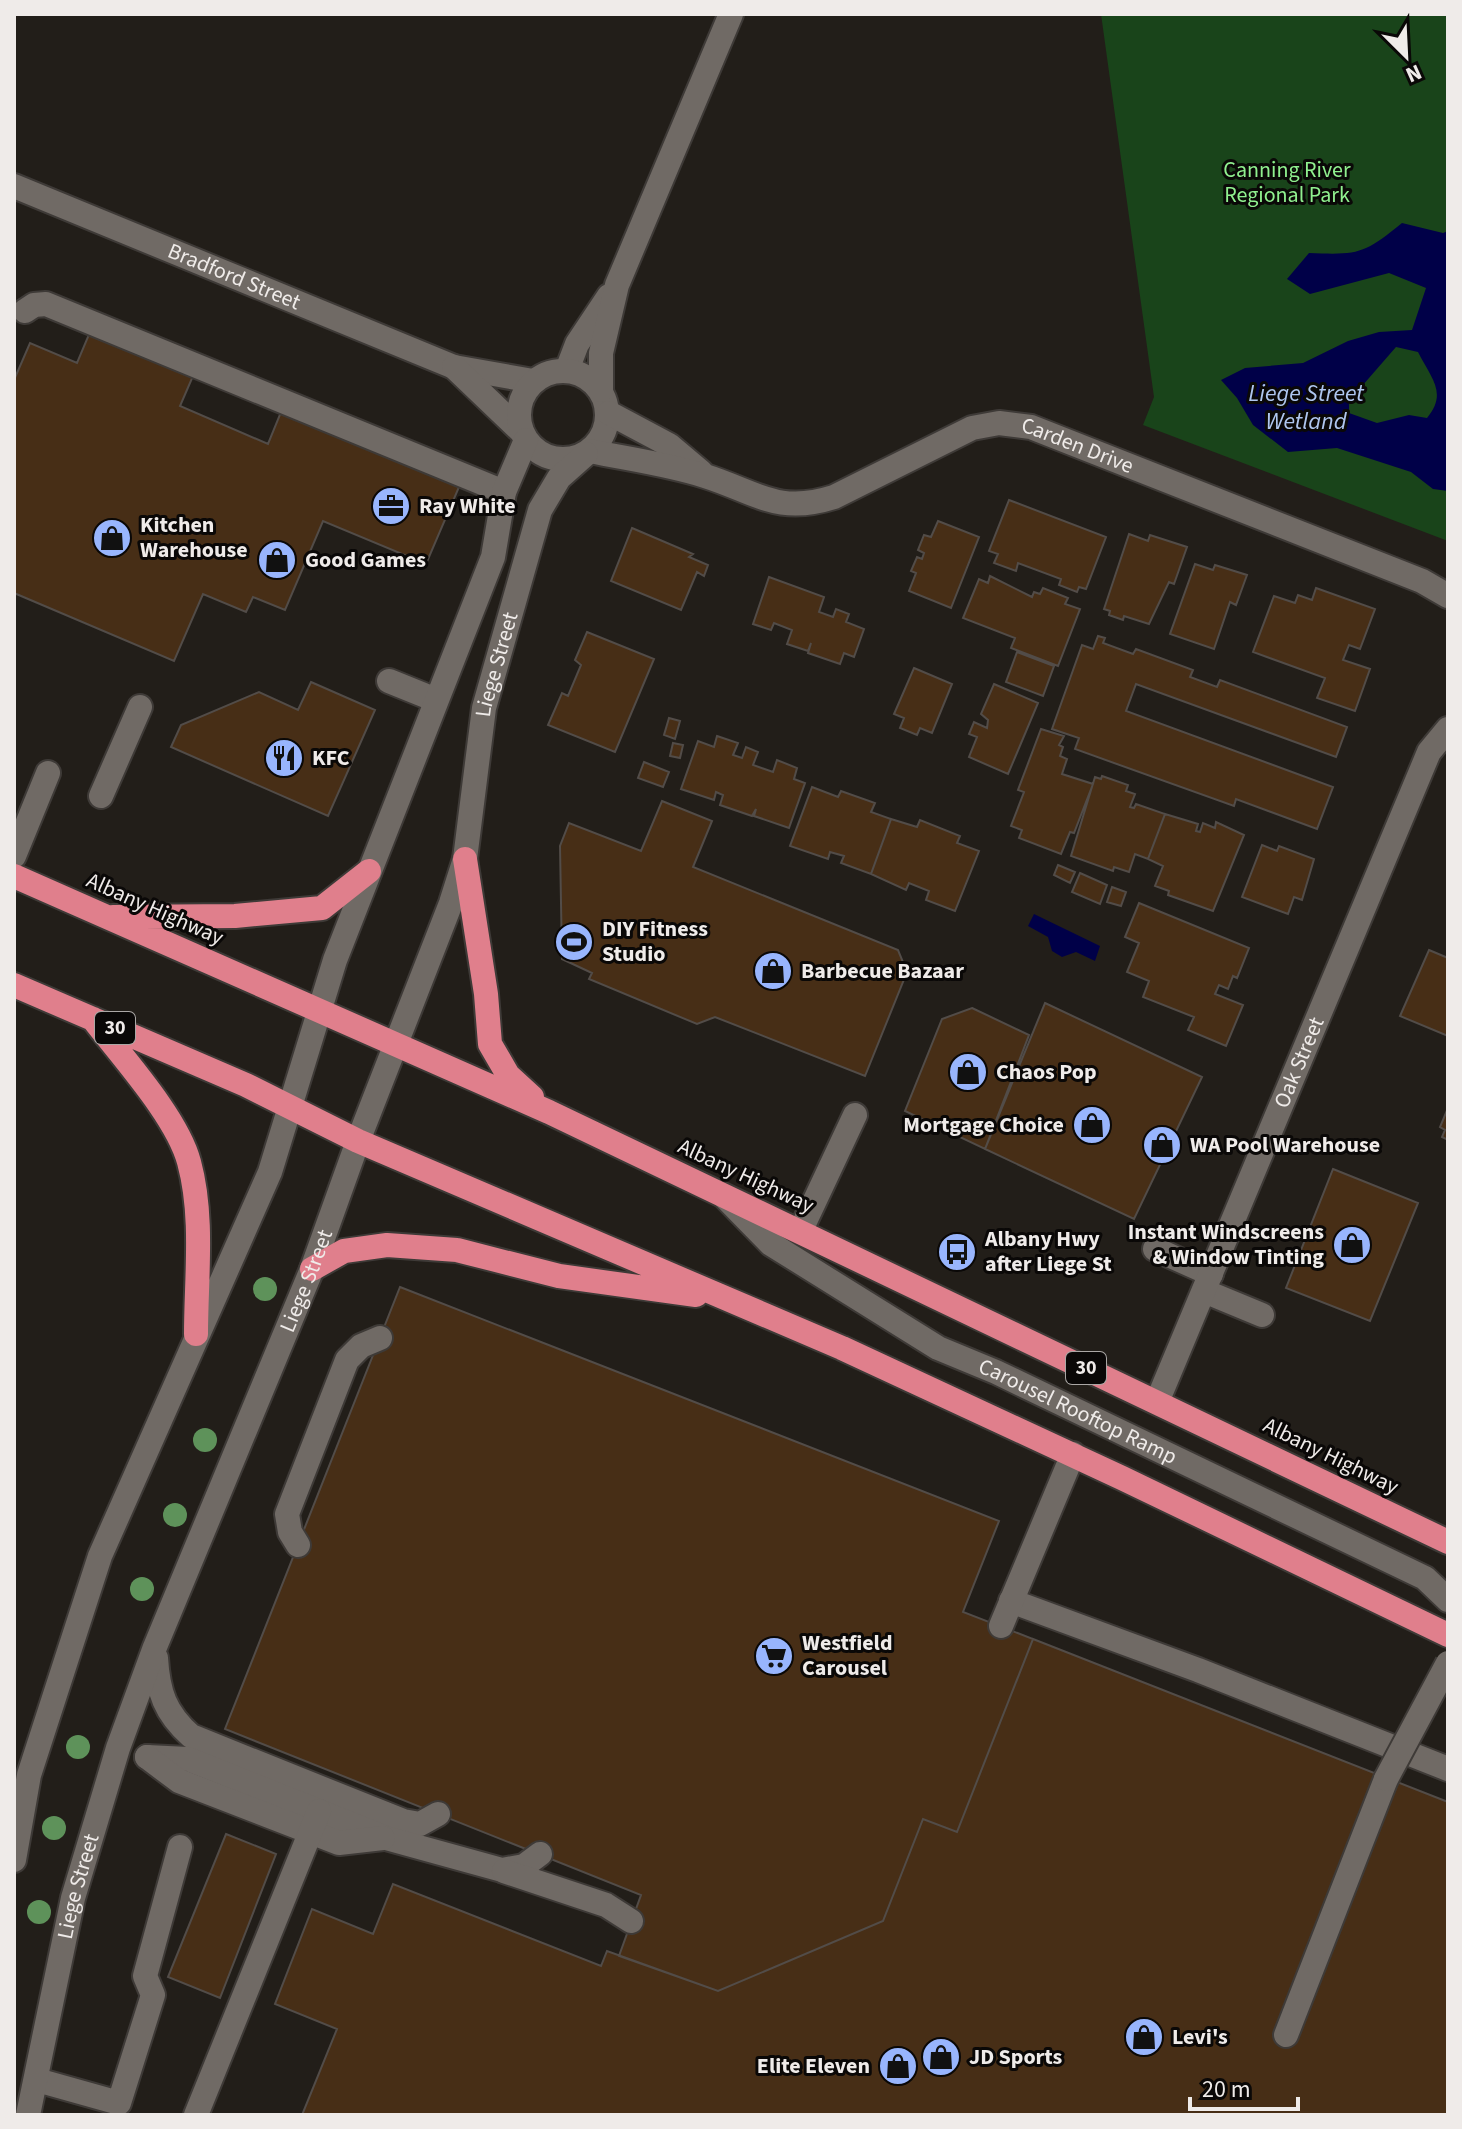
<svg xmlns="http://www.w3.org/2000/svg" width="1462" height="2129" viewBox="0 0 1462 2129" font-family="'Source Sans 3',sans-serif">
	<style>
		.green { fill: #19441a }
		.water { fill: #000048; fill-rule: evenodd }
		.building { fill: #472e16; stroke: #524c48; stroke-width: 2 }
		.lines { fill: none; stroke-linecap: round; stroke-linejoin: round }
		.minor-casing { stroke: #3e3a37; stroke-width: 28 }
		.highway-casing { stroke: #3e3a37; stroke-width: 28 }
		.minor { stroke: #706a65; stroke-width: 24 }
		.highway { stroke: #e07f8c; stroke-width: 24 }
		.minor-bridge-casing { stroke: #3e3a37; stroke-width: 28; stroke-linecap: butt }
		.minor-bridge { stroke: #706a65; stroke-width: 24 }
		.tree { fill: #5e925a }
		.labels { text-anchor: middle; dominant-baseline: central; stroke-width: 6; stroke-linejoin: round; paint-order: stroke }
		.shield { fill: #0a0807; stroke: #aaa7a5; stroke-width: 2 }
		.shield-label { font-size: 20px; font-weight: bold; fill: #efebe9 }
		.park-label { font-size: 22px; fill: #90f08f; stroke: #0a0807 }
		.street-label { font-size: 22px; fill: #efebe9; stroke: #0a0807 }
		.poi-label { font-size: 22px; font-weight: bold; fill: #efebe9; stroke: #0a0807; text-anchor: start }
		.water-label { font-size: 24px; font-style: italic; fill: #afc6ef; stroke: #0a0807 }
	</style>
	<rect width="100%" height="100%" fill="#221e19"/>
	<path class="green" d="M 1101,14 L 1448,14 L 1448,541 L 1143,425 L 1154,397 Z"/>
	<path class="water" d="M 1402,223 L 1443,233 L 1448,231 L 1448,491 L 1433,489 L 1411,472 L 1337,448 L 1288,452 L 1253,425 L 1237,398 L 1221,380 L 1245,368 L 1303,363 L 1348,341 L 1379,332 L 1412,330 L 1426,288 L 1389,273 L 1310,294 L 1287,279 L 1309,253 C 1359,255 1364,254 1402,223 ZM 1396,347 L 1418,352 C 1431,378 1448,393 1427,418 L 1409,415 L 1377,423 L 1349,413 L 1349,401 Z
		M 1034,914 L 1100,946 L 1095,961 L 1076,952 L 1062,957 L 1052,951 L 1048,937 L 1028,926 Z"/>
	<path class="building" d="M 90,332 L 193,376 L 180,406 L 268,444 L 281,412 L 459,487 L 426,564 L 323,521 L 285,610 L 253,597 L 246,612 L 203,594 L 174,661 L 14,593 L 14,380 L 30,343 L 77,363 Z
		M 1009,500 L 1106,537 L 1086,589 L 1079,587 L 1077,592 L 1059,585 L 1061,579 L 1018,563 L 1016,571 L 994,563 L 998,554 L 989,551 Z
		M 938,521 L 979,537 L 951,608 L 909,591 L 916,573 L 911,571 L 917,557 L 922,559 L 924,553 L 918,550 L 924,535 L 931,537 Z
		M 632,528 L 693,554 L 689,557 L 708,565 L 704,576 L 697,572 L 681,610 L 611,581 Z
		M 1129,534 L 1148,541 L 1150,535 L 1187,547 L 1174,584 L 1169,582 L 1149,624 L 1124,616 L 1123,620 L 1109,615 L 1110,611 L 1104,609 Z
		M 1195,564 L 1213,570 L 1215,565 L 1247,575 L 1236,605 L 1230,602 L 1214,649 L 1170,634 Z
		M 990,576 L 1032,597 L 1034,592 L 1040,594 L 1043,588 L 1068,598 L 1065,604 L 1080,609 L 1058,666 L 1011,648 L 1015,638 L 963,618 L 979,579 L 988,583 Z
		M 769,577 L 824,597 L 819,612 L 833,617 L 836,609 L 849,614 L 846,622 L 864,629 L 854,657 L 844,653 L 840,664 L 808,653 L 811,643 L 808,651 L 787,644 L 792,630 L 774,623 L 771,630 L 753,624 Z
		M 1316,588 L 1375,609 L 1360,649 L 1349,645 L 1343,660 L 1370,669 L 1355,711 L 1317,698 L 1325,678 L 1253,652 L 1274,596 L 1295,603 L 1298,595 L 1312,600 Z
		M 587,632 L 654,659 L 615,752 L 548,725 L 562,693 L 568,696 L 581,665 L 575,660 Z
		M 1098,636 L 1105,638 L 1103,643 L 1133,654 L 1136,649 L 1193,670 L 1190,677 L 1217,687 L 1220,680 L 1347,727 L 1336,757 L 1136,684 L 1126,711 L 1333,787 L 1317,829 L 1236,799 L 1234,806 L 1075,749 L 1079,738 L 1052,729 L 1082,645 L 1093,649 Z
		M 1017,652 L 1054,666 L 1043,696 L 1006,682 Z
		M 914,668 L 952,684 L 932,733 L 920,728 L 917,735 L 900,728 L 904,718 L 894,714 Z
		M 311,682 L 375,710 L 328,816 L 171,747 L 181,725 L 259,692 L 298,710 Z
		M 994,684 L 1038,703 L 1008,774 L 969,757 L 977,737 L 969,734 L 974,722 L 987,728 L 988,720 L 981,714 Z
		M 669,718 L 680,721 L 675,739 L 664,735 Z
		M 1041,729 L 1064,736 L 1059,745 L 1063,747 L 1060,756 L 1067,759 L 1062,774 L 1093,784 L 1074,833 L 1070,832 L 1061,854 L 1019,838 L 1022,830 L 1011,826 L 1024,792 L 1018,790 Z
		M 717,736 L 738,743 L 733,755 L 742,758 L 746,747 L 758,752 L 753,765 L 773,772 L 777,760 L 797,768 L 794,779 L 805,783 L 789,828 L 754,816 L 756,809 L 752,816 L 720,805 L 723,795 L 716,792 L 714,800 L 681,789 L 698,741 L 714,747 Z
		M 673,743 L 683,745 L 680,758 L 670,756 Z
		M 644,762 L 669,772 L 663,787 L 638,778 Z
		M 1102,776 L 1128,785 L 1126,791 L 1135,794 L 1130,807 L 1134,808 L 1136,804 L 1165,814 L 1148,859 L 1135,854 L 1129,872 L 1114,867 L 1113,871 L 1071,856 L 1095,777 L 1101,779 Z
		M 812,787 L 838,797 L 841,791 L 875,803 L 871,812 L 891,819 L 871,874 L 841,863 L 844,856 L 830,852 L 828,859 L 790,846 Z
		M 662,801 L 712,821 L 693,867 L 898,950 L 907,972 L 865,1076 L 715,1017 L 697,1024 L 589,979 L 592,973 L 562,959 L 560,846 L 569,823 L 641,851 Z
		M 1165,814 L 1198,824 L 1196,831 L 1200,832 L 1203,823 L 1215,828 L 1216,822 L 1244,835 L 1213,911 L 1168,895 L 1169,891 L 1155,886 L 1163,866 L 1148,859 Z
		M 891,819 L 917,827 L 920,820 L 960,836 L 957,843 L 979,851 L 955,911 L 926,900 L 929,891 L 909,883 L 906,890 L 871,874 Z
		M 1262,845 L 1277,851 L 1279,846 L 1314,859 L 1302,900 L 1294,897 L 1288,914 L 1242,897 Z
		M 1058,865 L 1075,872 L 1070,883 L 1054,875 Z
		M 1080,873 L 1107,885 L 1100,904 L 1072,892 Z
		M 1112,887 L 1126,892 L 1121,906 L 1107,902 Z
		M 1139,903 L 1249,948 L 1237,978 L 1233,976 L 1228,989 L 1219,985 L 1215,994 L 1243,1005 L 1226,1046 L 1188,1030 L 1194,1017 L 1143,997 L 1149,981 L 1127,972 L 1139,943 L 1125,937 Z
		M 1429,950 L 1448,958 L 1448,1036 L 1400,1016 Z
		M 1045,1003 L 1202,1077 L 1134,1219 L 985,1149 Z
		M 972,1008 L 1029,1035 L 985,1149 L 905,1111 L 942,1019 Z
		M 1448,1108 L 1448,1140 L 1442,1137 L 1445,1130 L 1440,1127 Z
		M 1333,1169 L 1418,1203 L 1370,1321 L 1286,1288 Z
		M 400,1287 L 999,1521 L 963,1612 L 1033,1639 L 957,1832 L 923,1819 L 883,1921 L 718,1991 L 619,1956 L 641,1895 L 225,1729 Z
		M 1033,1639 L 1448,1802 L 1448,2115 L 302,2115 L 337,2029 L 275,2004 L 312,1909 L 373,1934 L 393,1884 L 601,1966 L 607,1951 L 718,1991 L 883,1921 L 923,1819 L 957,1832 Z
		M 226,1834 L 276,1854 L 220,1998 L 168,1977 Z"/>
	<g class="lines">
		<g class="minor-casing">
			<g id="minor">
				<path id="s1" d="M 14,186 L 454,367 L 533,381"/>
				<path d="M 25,311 L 34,305 L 46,304 L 504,492"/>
				<path d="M 454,367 L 522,432"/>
				<path d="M 567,370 L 577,344 L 609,296"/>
				<circle cx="563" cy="415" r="44"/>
				<path d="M 601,390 L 601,353 L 617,285 L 731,14"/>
				<path d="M 609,413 L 669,445 L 701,472"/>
				<path id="s2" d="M 590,451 C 628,459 667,464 705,476 C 756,492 777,515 834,497 L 972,428 L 999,423 L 1031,427 L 1422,581 L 1448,596"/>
				<path d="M 389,681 L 436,700"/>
				<path d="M 101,796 L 140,707"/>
				<path d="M 14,856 L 48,773"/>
				<path id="s3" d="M 725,1197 L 771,1244 L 938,1348 L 996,1372 L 1425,1578 L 1448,1600"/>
				<path d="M 801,1230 L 855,1115"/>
				<path d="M 1155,1249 L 1211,1274"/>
				<path d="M 1204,1291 L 1262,1315"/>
				<path id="s4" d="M 1157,1402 L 1429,752 L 1448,729"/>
				<path d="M 298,1545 L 290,1532 L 287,1514 L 347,1360 L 361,1346 L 380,1338"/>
				<path d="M 1011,1601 L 1198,1670 L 1448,1769"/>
				<path d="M 1001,1626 L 1073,1454"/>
				<path d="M 156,1658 C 158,1692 165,1713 191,1736 L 403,1821 L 420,1824 L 438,1814"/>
				<path d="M 147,1757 L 188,1759 L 386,1838 L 502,1870 L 524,1866 L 540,1854"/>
				<path d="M 147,1757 L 179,1781 L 339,1843 L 383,1838"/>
				<path d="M 14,1860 L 29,1775 L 100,1556 L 270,1172 L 335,960 L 493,557 L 504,492 L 526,440"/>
				<path d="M 504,1871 L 606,1905 L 631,1921"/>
				<path d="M 1286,2035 L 1386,1779"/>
				<path d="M 37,2080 L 119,2103 L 153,1995 L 145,1976 L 180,1847"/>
				<path id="s5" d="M 28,2115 L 73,1898 L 118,1748 L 155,1647 L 312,1269 L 358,1141 L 451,903 L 465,859 L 484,708 L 540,510 L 559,478 L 586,454"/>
				<path d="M 196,2115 L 319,1811"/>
			</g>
		</g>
		<g class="highway-casing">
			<path id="highway" d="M 465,859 L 486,994 L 490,1044 L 508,1075 L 532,1097
				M 14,876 L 549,1112 L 1448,1542
				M 113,917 L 235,916 L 322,908 L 369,871
				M 14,985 L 246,1085 L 358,1141 L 842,1348 L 1122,1478 L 1448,1635
				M 93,1019 C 122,1057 177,1117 189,1162 C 204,1217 196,1278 196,1334
				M 312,1269 L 344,1251 L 387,1245 L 457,1250 L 559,1276 L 696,1295"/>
		</g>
		<use href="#minor" class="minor"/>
		<use href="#highway" class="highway"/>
		<g class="minor-bridge-casing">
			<path id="minor-bridge" d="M 1386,1779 L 1448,1663"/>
		</g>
		<use href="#minor-bridge" class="minor-bridge"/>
	</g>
	<g class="tree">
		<circle cx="265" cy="1289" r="12"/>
		<circle cx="205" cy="1440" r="12"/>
		<circle cx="175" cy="1515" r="12"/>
		<circle cx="142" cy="1589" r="12"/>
		<circle cx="78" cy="1747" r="12"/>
		<circle cx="54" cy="1828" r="12"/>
		<circle cx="39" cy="1912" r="12"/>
	</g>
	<defs>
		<g id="office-disc" transform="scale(2)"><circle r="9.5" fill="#98b5fd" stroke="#0a0807"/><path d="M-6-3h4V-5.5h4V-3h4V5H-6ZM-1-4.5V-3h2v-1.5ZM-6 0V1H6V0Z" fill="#111"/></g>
		<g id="shop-disc" transform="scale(2)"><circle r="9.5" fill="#98b5fd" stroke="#0a0807"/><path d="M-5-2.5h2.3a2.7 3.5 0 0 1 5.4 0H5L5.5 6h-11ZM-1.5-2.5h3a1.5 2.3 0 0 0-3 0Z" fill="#111"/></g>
		<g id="restaurant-disc" transform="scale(2)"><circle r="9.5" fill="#98b5fd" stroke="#0a0807"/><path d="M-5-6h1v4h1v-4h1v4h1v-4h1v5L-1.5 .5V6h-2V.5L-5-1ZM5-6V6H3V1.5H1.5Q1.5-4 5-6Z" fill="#111"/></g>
		<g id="stadium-disc" transform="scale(2)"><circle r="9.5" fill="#98b5fd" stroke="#0a0807"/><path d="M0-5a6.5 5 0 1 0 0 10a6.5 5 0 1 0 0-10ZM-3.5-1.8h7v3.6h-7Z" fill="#111"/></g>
		<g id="bus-disc" transform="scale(2)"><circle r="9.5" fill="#98b5fd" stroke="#0a0807"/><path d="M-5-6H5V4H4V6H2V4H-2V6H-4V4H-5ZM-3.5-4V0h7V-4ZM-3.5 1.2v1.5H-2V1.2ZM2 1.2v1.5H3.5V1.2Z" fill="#111"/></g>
		<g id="supermarket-disc" transform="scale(2)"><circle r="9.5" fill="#98b5fd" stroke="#0a0807"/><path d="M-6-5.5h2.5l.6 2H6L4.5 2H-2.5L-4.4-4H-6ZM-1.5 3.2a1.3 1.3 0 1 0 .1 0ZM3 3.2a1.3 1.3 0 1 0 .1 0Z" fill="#111"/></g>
	</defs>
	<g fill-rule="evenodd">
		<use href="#office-disc" x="391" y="506"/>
		<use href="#shop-disc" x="112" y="538"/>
		<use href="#shop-disc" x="277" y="560"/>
		<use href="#restaurant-disc" x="284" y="758"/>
		<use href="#stadium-disc" x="574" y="942"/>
		<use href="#shop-disc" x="773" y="971"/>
		<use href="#shop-disc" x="968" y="1072"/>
		<use href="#shop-disc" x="1092" y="1125"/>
		<use href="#shop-disc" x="1162" y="1145"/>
		<use href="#shop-disc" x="1352" y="1245"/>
		<use href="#bus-disc" x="957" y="1252"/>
		<use href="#supermarket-disc" x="774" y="1656"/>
		<use href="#shop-disc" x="1144" y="2037"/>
		<use href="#shop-disc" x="941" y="2057"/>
		<use href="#shop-disc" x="898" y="2066"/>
	</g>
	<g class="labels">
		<g class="shield">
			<rect x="95" y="1012" width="40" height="32" rx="6"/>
			<rect x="1066" y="1352" width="40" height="32" rx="6"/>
		</g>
		<g class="shield-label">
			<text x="115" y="1028">30</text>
			<text x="1086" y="1368">30</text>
		</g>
		<g class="park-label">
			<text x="1287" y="170">Canning River<tspan x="1287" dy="25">Regional Park</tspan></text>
		</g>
		<g class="street-label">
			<text stroke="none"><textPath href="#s1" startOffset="238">Bradford Street</textPath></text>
			<text stroke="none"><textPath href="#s2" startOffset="516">Carden Drive</textPath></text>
			<text stroke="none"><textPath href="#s5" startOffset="1530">Liege Street</textPath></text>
			<text transform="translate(155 909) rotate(24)">Albany Highway</text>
			<text stroke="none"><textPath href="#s4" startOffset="368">Oak Street</textPath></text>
			<text transform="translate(746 1176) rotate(25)">Albany Highway</text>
			<text stroke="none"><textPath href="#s5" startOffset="882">Liege Street</textPath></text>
			<text stroke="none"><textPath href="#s3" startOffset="416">Carousel Rooftop Ramp</textPath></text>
			<text transform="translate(1331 1456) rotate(26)">Albany Highway</text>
			<text stroke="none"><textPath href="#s5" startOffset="234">Liege Street</textPath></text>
		</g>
		<g class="poi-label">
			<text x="419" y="506">Ray White</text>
			<text x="140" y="525">Kitchen<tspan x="140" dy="25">Warehouse</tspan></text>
			<text x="305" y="560">Good Games</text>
			<text x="312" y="758">KFC</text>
			<text x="602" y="929">DIY Fitness<tspan x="602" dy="25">Studio</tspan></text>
			<text x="801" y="971">Barbecue Bazaar</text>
			<text x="996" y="1072">Chaos Pop</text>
			<text x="1064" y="1125" text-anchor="end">Mortgage Choice</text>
			<text x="1190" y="1145">WA Pool Warehouse</text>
			<text x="1324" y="1232" text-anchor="end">Instant Windscreens<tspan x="1324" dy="25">&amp; Window Tinting</tspan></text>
			<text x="985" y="1239">Albany Hwy<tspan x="985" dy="25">after Liege St</tspan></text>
			<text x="802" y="1643">Westfield<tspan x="802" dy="25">Carousel</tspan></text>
			<text x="1172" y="2037">Levi's</text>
			<text x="969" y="2057">JD Sports</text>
			<text x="870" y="2066" text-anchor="end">Elite Eleven</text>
		</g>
		<g class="water-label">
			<text x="1306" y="393">Liege Street<tspan x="1306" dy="28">Wetland</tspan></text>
		</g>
	</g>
	<rect width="1462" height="2129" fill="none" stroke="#efebe9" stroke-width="32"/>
	<g transform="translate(1406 56) rotate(156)" stroke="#0a0807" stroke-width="6" paint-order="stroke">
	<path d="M0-6L14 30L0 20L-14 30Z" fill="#efebe9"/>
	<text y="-12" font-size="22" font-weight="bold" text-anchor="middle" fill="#efebe9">N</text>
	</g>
	<path d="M1190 2097v12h108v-12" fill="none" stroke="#efebe9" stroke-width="4"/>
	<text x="1202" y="2097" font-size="24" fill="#efebe9" stroke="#0a0807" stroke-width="6" paint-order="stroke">20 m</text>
</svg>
